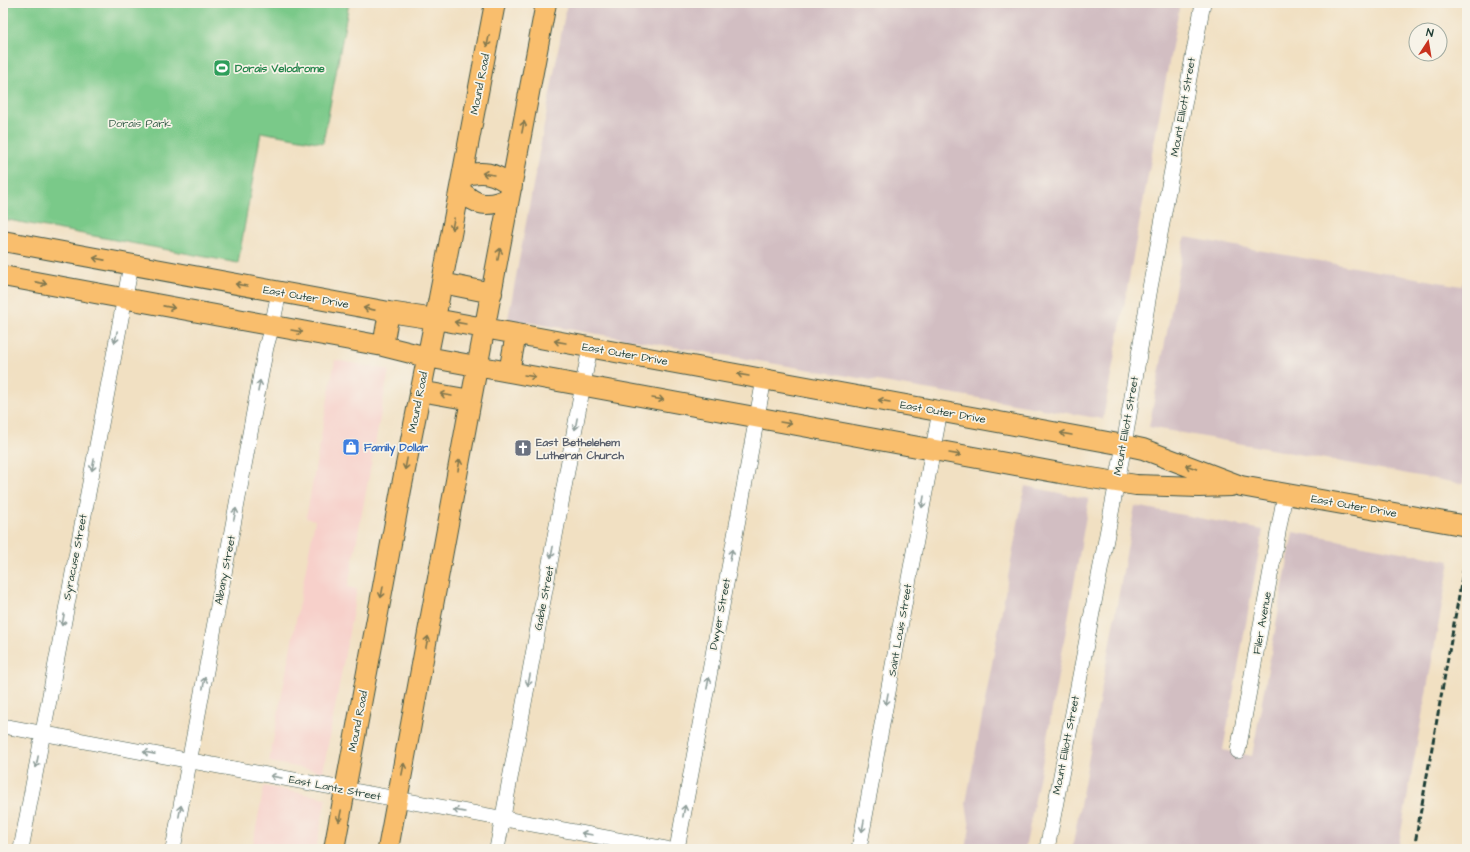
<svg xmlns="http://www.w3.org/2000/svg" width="1470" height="852" viewBox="0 0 1470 852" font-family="'Architects Daughter',sans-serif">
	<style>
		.built { fill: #f7d0ca }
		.industrial { fill: #d2bec2 }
		.green { fill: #7ac989; stroke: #4c835e }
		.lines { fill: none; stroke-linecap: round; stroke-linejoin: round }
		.minor-casing { stroke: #3e5549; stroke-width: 16 }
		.major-casing { stroke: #3e5549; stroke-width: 22 }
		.minor { stroke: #fff; stroke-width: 15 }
		.major { stroke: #f9be6d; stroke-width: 20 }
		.rail { stroke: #1f3d34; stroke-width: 3; stroke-dasharray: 6 3; stroke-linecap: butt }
		.oneway { stroke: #81774e }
		.oneway2 { stroke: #8f9e9a }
		.labels { text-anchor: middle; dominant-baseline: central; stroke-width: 3.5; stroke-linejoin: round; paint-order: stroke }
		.leisure-label { font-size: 11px; font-weight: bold; fill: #27864d; stroke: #f7f3e8; text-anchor: start }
		.street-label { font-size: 11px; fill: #1f3d34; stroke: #f7f3e8 }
		.park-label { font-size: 11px; fill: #315945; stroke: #f7f3e8 }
		.worship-label { font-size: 11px; font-weight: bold; fill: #5b616d; stroke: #f7f3e8; text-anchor: start }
		.shop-label { font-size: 11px; font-weight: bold; fill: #366cbe; stroke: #f7f3e8; text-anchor: start }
	</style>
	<rect width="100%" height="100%" fill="#f7f3e8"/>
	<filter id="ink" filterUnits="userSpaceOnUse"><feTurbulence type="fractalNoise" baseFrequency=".025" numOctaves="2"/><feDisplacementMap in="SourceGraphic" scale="8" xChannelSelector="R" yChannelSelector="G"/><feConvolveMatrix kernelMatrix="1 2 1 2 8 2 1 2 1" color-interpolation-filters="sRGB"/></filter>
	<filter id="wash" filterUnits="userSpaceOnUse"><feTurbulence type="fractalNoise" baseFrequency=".012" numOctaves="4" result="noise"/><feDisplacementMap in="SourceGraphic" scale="16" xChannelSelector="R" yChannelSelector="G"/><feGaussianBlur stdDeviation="0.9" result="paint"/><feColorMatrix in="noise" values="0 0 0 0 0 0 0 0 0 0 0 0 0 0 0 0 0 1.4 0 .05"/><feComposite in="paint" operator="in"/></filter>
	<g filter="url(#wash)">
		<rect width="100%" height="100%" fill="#f1e0c2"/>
		<path class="built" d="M 335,360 L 389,370 L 348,587 L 357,589 L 323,772 L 269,762 L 315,520 L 306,518 Z
			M 264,786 L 326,798 L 316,849 L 252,849 Z"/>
		<path class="industrial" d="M 567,3 L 1180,3 L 1103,419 L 508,319 Z
			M 1185,237 L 1461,286 L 1467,276 L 1467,463 L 1463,484 L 1149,427 Z
			M 1025,486 L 1089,499 L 1046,744 L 1025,849 L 966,849 L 970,828 L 966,803 Z
			M 1135,506 L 1263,530 L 1223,750 L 1252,756 L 1293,532 L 1450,561 L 1398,849 L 1072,849 Z"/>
		<path class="green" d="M 3,3 L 349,3 L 323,143 L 261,132 L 238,263 L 3,219 Z"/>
	</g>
	<g filter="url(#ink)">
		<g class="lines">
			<g class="minor-casing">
				<path id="minor" d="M 3,726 L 667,849
					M 1238,751 L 1285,494
					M 21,849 L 131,265
					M 173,849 L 266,347 L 272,326 L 279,292
					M 497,849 L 590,347
					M 677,849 L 764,379
					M 859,849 L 940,411
					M 1047,849 L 1124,445 L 1150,288 L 1203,3"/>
			</g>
			<g class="major-casing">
				<path id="major" d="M 462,177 C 482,169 495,173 512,186
					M 460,190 C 476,206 488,208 509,198
					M 3,241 L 389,312 L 435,319 L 1124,445 L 1143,449 L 1241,486 L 1467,526
					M 3,276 L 383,346 L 427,357 L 1060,473 L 1136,485 L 1199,487 L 1231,486
					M 442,283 L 492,293
					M 383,346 L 389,312
					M 509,372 L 516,334
					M 420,391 L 471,400
					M 334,849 L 401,490 L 435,319 L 495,3
					M 388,849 L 467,421 L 546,3"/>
			</g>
			<use href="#minor" class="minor"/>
			<use href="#major" class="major"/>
			<path class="rail" d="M 1414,849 L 1467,550"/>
		</g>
		<defs><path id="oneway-shaft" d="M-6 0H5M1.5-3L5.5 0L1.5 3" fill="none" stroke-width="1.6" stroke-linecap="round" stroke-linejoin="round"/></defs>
		<g class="oneway">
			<use href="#oneway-shaft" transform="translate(488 41) rotate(101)"/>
			<use href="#oneway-shaft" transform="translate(523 127) rotate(-79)"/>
			<use href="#oneway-shaft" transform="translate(488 174) rotate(-171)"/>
			<use href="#oneway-shaft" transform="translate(453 224) rotate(101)"/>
			<use href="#oneway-shaft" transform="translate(499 254) rotate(-79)"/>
			<use href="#oneway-shaft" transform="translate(99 259) rotate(-169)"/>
			<use href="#oneway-shaft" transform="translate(41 283) rotate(11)"/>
			<use href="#oneway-shaft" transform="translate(241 285) rotate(-170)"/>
			<use href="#oneway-shaft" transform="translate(169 307) rotate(11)"/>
			<use href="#oneway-shaft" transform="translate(369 309) rotate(-169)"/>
			<use href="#oneway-shaft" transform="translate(460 323) rotate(-170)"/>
			<use href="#oneway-shaft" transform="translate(297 331) rotate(10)"/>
			<use href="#oneway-shaft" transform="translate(560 342) rotate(-170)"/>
			<use href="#oneway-shaft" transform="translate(743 375) rotate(-170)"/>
			<use href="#oneway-shaft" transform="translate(530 376) rotate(10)"/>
			<use href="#oneway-shaft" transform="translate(446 395) rotate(-170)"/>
			<use href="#oneway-shaft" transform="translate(658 399) rotate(10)"/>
			<use href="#oneway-shaft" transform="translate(884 401) rotate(-170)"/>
			<use href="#oneway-shaft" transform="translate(786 423) rotate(10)"/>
			<use href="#oneway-shaft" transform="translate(1066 434) rotate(-170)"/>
			<use href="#oneway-shaft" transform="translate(955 454) rotate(10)"/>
			<use href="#oneway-shaft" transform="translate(406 464) rotate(101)"/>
			<use href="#oneway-shaft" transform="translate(459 465) rotate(-80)"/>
			<use href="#oneway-shaft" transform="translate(1191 467) rotate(-160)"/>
			<use href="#oneway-shaft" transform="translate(382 592) rotate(101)"/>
			<use href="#oneway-shaft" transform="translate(427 642) rotate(-79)"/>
			<use href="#oneway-shaft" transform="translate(403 769) rotate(-79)"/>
			<use href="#oneway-shaft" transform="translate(340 816) rotate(101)"/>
		</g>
		<g class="oneway2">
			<use href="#oneway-shaft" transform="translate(116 337) rotate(101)"/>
			<use href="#oneway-shaft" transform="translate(259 386) rotate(-80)"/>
			<use href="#oneway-shaft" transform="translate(576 424) rotate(101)"/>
			<use href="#oneway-shaft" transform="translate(93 465) rotate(101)"/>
			<use href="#oneway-shaft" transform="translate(923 502) rotate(100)"/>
			<use href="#oneway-shaft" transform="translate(235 514) rotate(-79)"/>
			<use href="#oneway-shaft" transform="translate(552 552) rotate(101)"/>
			<use href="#oneway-shaft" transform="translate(731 555) rotate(-79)"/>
			<use href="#oneway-shaft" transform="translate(63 620) rotate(101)"/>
			<use href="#oneway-shaft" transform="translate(529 680) rotate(101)"/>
			<use href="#oneway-shaft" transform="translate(204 683) rotate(-79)"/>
			<use href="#oneway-shaft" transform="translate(708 683) rotate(-79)"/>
			<use href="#oneway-shaft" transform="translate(887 699) rotate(100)"/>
			<use href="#oneway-shaft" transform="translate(149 753) rotate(-169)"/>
			<use href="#oneway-shaft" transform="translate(37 762) rotate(101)"/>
			<use href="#oneway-shaft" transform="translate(276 777) rotate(-170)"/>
			<use href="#oneway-shaft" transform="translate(180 811) rotate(-79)"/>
			<use href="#oneway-shaft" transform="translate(459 811) rotate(-170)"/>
			<use href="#oneway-shaft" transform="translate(684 811) rotate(-79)"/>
			<use href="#oneway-shaft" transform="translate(863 826) rotate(100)"/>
			<use href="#oneway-shaft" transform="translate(587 834) rotate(-170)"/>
		</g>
	</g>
	<defs>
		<g id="stadium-square" transform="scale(0.9)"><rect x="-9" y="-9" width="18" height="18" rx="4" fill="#2e9e5b" stroke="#f7f3e8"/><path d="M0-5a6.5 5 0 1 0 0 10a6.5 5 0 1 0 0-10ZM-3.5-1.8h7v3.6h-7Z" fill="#fff"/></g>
		<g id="shop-square" transform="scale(0.9)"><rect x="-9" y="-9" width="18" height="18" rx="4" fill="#3f7fe0" stroke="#f7f3e8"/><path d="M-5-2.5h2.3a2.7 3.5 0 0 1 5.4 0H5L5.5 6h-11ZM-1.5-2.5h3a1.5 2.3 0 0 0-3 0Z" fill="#fff"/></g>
		<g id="church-square" transform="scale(0.9)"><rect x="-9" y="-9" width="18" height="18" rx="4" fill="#6b7280" stroke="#f7f3e8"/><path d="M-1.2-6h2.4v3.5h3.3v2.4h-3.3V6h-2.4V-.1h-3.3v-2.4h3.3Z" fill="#fff"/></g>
	</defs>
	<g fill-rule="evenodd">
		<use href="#stadium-square" x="222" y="68"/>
		<use href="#shop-square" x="351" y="447"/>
		<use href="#church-square" x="523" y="448"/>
	</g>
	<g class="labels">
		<g class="leisure-label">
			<text x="235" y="68">Dorais Velodrome</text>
		</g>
		<g class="street-label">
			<text transform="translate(480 84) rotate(-79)">Mound Road</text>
			<text transform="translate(1183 107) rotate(-80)">Mount Elliott Street</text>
			<text transform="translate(306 297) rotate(10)">East Outer Drive</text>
			<text transform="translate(625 354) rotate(10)">East Outer Drive</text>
			<text transform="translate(418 402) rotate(-79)">Mound Road</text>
			<text transform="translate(943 412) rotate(10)">East Outer Drive</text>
			<text transform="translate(1126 426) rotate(-80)">Mount Elliott Street</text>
			<text transform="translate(1354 506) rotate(10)">East Outer Drive</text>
			<text transform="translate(75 557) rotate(-79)">Syracuse Street</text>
			<text transform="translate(225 570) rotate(-79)">Albany Street</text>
			<text transform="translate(544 598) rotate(-79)">Gable Street</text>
			<text transform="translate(720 614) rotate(-79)">Dwyer Street</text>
			<text transform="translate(1262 623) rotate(-80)">Filer Avenue</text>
			<text transform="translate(900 630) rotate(-80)">Saint Louis Street</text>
			<text transform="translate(358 721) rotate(-79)">Mound Road</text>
			<text transform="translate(1066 745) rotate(-79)">Mount Elliott Street</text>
			<text transform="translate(335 788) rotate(11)">East Lantz Street</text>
		</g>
		<g class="park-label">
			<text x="140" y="123">Dorais Park</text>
		</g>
		<g class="worship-label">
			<text x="536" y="442">East Bethelehem<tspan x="536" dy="13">Lutheran Church</tspan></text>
		</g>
		<g class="shop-label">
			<text x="364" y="447">Family Dollar</text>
		</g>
	</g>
	<rect width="1470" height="852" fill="none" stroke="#f7f3e8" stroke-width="16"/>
	<g transform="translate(1428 42) rotate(12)"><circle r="19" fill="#f7f3e8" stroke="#a1aaa0"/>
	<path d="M0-3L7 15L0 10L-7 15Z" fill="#c8321e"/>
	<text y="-6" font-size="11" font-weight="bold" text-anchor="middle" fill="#1f3d34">N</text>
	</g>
</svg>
